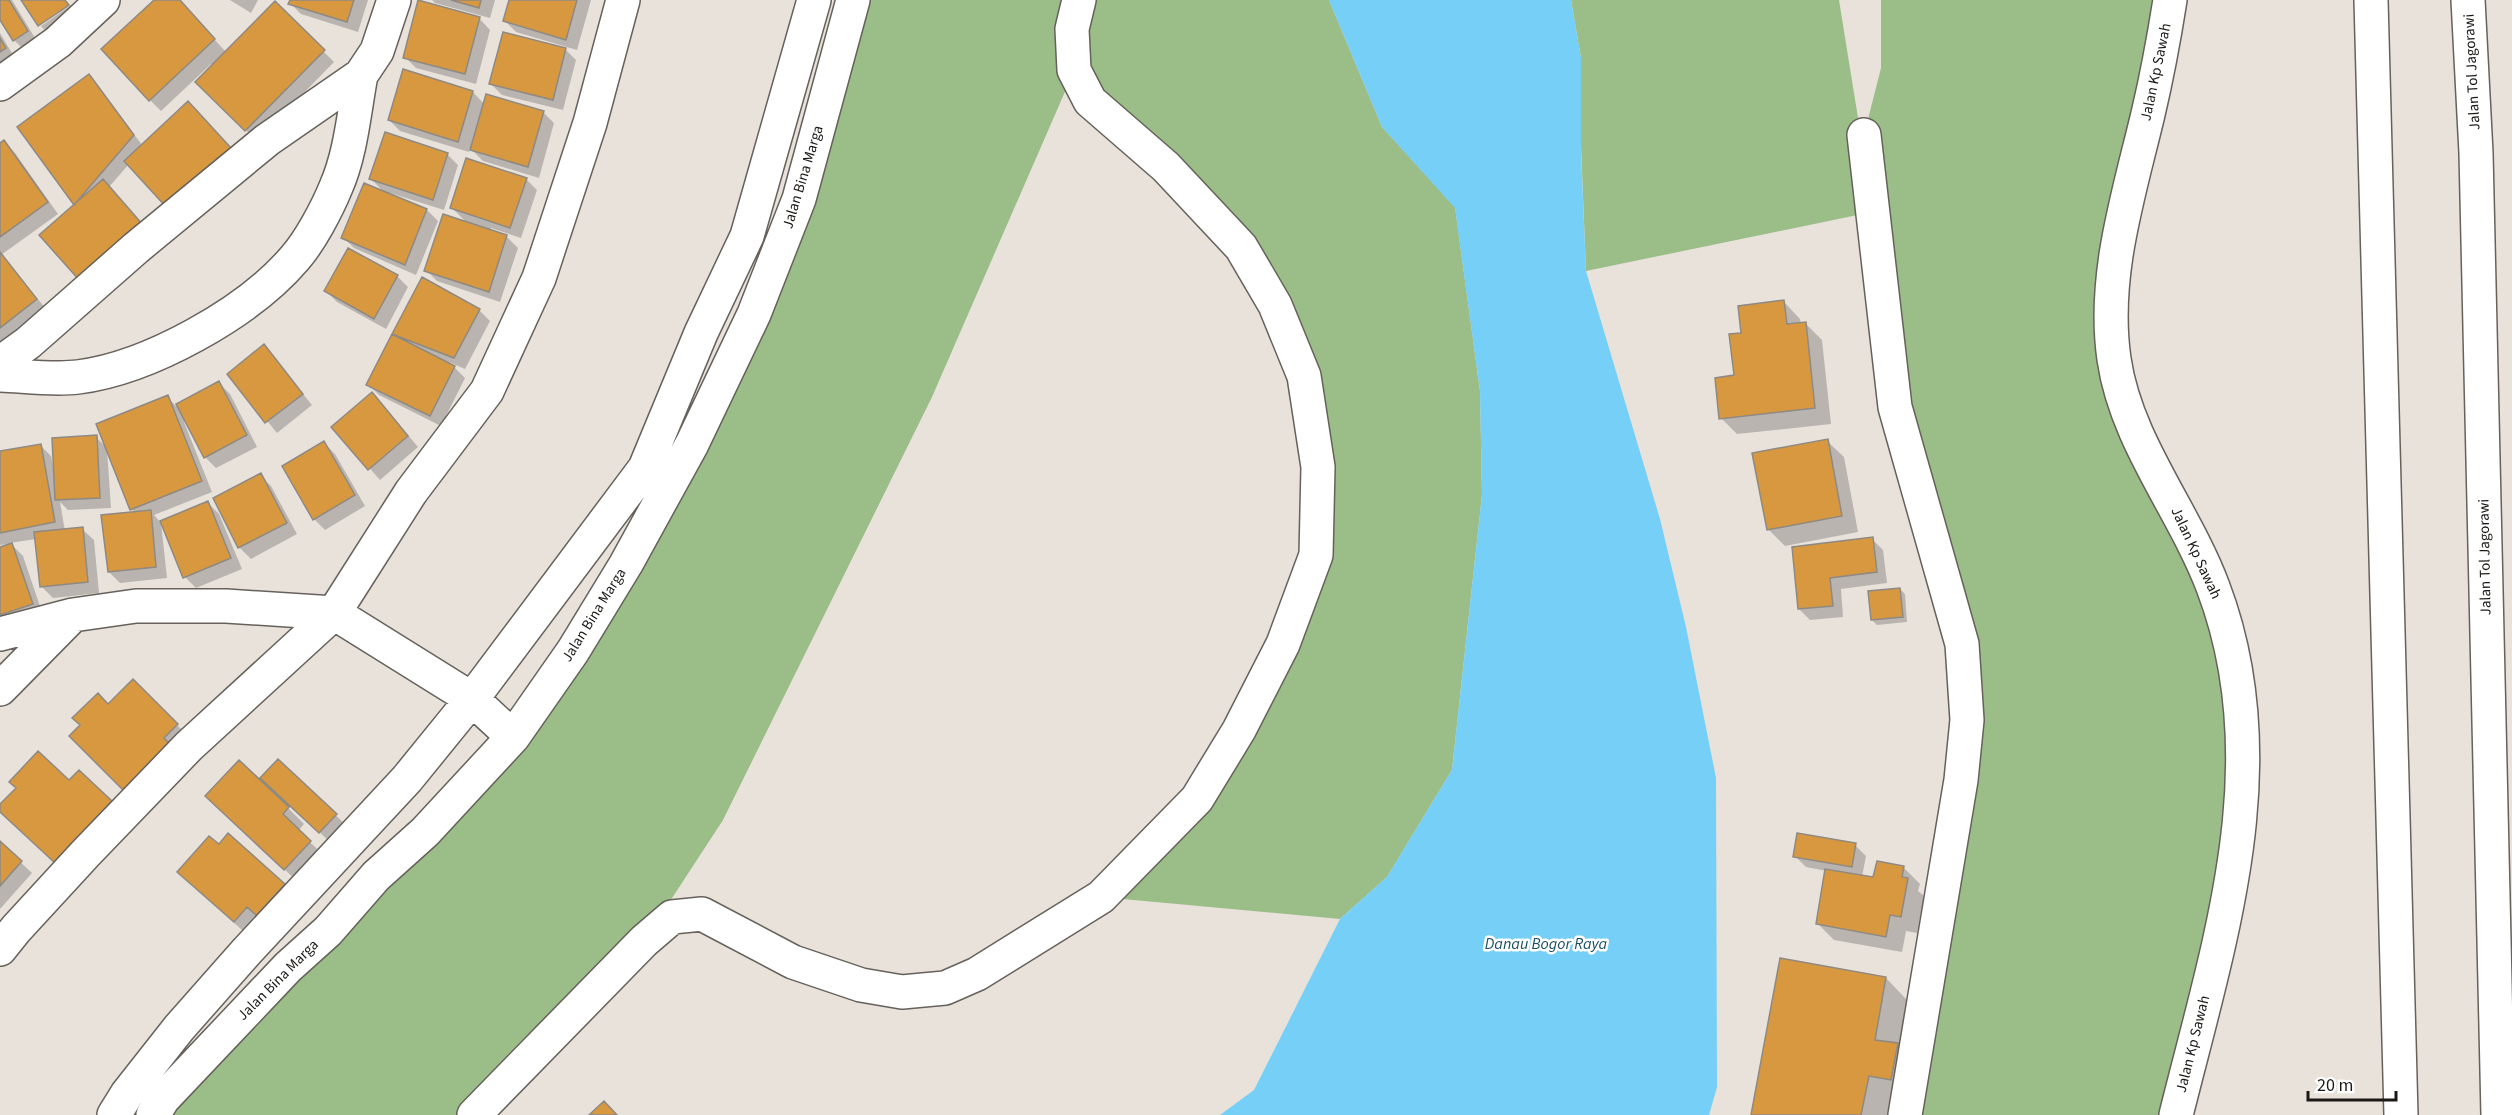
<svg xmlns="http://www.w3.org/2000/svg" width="2512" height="1115" viewBox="0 0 2512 1115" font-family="'Source Sans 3',sans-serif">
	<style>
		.green { fill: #9bbe88 }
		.water { fill: #75cff6 }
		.shadow { fill: #0003 }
		.building { fill: #d89840; stroke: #8e8982; stroke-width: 1.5 }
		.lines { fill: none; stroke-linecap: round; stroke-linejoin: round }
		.minor-casing { stroke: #66615b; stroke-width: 36 }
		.highway-casing { stroke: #66615b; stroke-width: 36 }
		.minor { stroke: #fff; stroke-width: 33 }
		.highway { stroke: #fff; stroke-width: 33 }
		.labels { text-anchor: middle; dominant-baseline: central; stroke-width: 5; stroke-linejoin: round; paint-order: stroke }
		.street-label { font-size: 15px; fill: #1b1916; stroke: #fff }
		.water-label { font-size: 16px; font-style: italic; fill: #1a4e62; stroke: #fff }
	</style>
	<rect width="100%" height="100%" fill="#e8e2db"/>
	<path class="green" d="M 852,0 L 1329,0 L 1382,127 L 1455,207 L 1480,391 L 1482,495 L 1452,770 L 1387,877 L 1340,919 L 1101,897 L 1197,799 L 1316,555 L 1304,376 L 1241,247 L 1074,71 L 932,397 L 723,820 L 644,941 L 474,1115 L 153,1115 L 513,737 L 754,314 Z
		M 1571,0 L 1839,0 L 1868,180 L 1864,135 L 1881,68 L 1881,0 L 2168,0 L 2114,359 L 2212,584 L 2244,734 L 2176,1115 L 1905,1115 L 1967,720 L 1895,407 L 1872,212 L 1586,271 L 1581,146 L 1581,58 Z"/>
	<path class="water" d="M 1329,0 L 1571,0 L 1581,58 L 1581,152 L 1586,271 L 1660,519 L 1686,627 L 1716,778 L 1717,1087 L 1709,1115 L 1220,1115 L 1254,1090 L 1340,919 L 1387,877 L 1452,770 L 1482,495 L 1480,391 L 1455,208 L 1382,127 Z"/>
	<path class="shadow" d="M 0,0 L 12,0 L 38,43 L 25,51 L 14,40 L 0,17 Z
		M 157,0 L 178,0 L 226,52 L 275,3 L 334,62 L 257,141 L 197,82 L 213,66 L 211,64 L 161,111 L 150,100 Z
		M 230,0 L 258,0 L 251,13 Z
		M 291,0 L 368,0 L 358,32 L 301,14 L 290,3 Z
		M 432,0 L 495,0 L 490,18 L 435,3 Z
		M 511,0 L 591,0 L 577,50 L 516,32 L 505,21 Z
		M 71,5 L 79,17 L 50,36 L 41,26 Z
		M 479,18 L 490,30 L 476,84 L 416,68 L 405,57 Z
		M 0,33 L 16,60 L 0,65 Z
		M 565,49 L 576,60 L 563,110 L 502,95 L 491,84 Z
		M 88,76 L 99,87 L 142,145 L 199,114 L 241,160 L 129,164 L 109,187 L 153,236 L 76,205 Z
		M 473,92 L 485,105 L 543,112 L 554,123 L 539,178 L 483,161 L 470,148 L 469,152 L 400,131 L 389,120 Z
		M 4,142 L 15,153 L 58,214 L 1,255 L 47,310 L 0,348 L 0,145 Z
		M 447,154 L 458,165 L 444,210 L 390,193 L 389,195 L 427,210 L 438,221 L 416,275 L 354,248 L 343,237 L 385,193 L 371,179 Z
		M 526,179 L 537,190 L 521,238 L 491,228 L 490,231 L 507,237 L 518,248 L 500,302 L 437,281 L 426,270 L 467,223 L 452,208 Z
		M 397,276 L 408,287 L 386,329 L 337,302 L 326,291 Z
		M 423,279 L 479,310 L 490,321 L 465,369 L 449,362 L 465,378 L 441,426 L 379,395 L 368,384 Z
		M 1784,302 L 1800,319 L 1801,324 L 1805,323 L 1822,340 L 1831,424 L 1737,434 L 1721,418 L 1736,377 L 1743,335 Z
		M 264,346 L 312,405 L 277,433 L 229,374 Z
		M 219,383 L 230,394 L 257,447 L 216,468 L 205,457 L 186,421 L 184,422 L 212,492 L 154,515 L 161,523 L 167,578 L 120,583 L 109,572 L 136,513 L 131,509 L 107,450 L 111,508 L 68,510 L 60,502 L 65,531 L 82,529 L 94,540 L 99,593 L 53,598 L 42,587 L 36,539 L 10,543 L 23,556 L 43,615 L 0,629 L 0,549 L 9,546 L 9,544 L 0,545 L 0,453 L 40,445 L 51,456 L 53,466 L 55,465 L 96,437 L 107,448 L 167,397 L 176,406 Z
		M 383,405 L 418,447 L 380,480 L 333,427 Z
		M 1827,441 L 1844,457 L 1858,532 L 1785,546 L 1768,529 Z
		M 324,443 L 335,454 L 365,506 L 325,530 L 314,519 Z
		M 260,475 L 271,486 L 297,534 L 251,559 L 240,548 L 215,499 Z
		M 208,503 L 219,514 L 242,569 L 196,588 L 185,577 L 162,522 Z
		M 1872,539 L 1883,550 L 1887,583 L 1841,589 L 1843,617 L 1810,620 L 1799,609 L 1794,548 Z
		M 1900,589 L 1905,594 L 1907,622 L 1877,625 L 1872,620 Z
		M 133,681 L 188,736 L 174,750 L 109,706 Z
		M 278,761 L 347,826 L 331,843 L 273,789 Z
		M 288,808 L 304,824 L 298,831 L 327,858 L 301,885 L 224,812 Z
		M 0,843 L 32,873 L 0,909 Z
		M 1855,845 L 1866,856 L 1862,877 L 1875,879 L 1903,867 L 1920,884 L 1918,891 L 1924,896 L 1917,933 L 1906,931 L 1902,952 L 1834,940 L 1818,924 L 1827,871 L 1806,867 L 1795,856 Z
		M 219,846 L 284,885 L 301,901 L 251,938 L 196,889 Z
		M 1886,978 L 1907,1000 L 1899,1047 L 1919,1066 L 1913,1101 L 1890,1097 L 1887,1115 L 1753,1115 Z"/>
	<path class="building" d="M 0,0 L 9,0 L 28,31 L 13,41 L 0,20 Z
		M 21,0 L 65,0 L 69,5 L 38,26 Z
		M 154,0 L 180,0 L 215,39 L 149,101 L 101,49 Z
		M 290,0 L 354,0 L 347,22 L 288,4 Z
		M 418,0 L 480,17 L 465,74 L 403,58 Z
		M 451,0 L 481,0 L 479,8 Z
		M 509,0 L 577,0 L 566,40 L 503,21 Z
		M 275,1 L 325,50 L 245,131 L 195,82 Z
		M 503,32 L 566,48 L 553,100 L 489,84 Z
		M 0,38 L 6,48 L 0,52 Z
		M 403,69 L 473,91 L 458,142 L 388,120 Z
		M 89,74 L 134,135 L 74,205 L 17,127 Z
		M 486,94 L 544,111 L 528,167 L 470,150 Z
		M 188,101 L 231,148 L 167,208 L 124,161 Z
		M 385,132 L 448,153 L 433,200 L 369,179 Z
		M 4,140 L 48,202 L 0,237 L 0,143 Z
		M 466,158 L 527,178 L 510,228 L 450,208 Z
		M 103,179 L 143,225 L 80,281 L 39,235 Z
		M 364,183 L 427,209 L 405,265 L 341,238 Z
		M 443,214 L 507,235 L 489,292 L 424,271 Z
		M 348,248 L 398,275 L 374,319 L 324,291 Z
		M 0,252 L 37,299 L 0,328 Z
		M 422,277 L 480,309 L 454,358 L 392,334 Z
		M 1784,300 L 1787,324 L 1806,322 L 1815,408 L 1719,419 L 1715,378 L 1734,375 L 1729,334 L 1741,333 L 1738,306 Z
		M 392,334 L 455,366 L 430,416 L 366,385 Z
		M 264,344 L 303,394 L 265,423 L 227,374 Z
		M 219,381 L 247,435 L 204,458 L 176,404 Z
		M 372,392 L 408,436 L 368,470 L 331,427 Z
		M 168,395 L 202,481 L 130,510 L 96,424 Z
		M 97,435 L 100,498 L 55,500 L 52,438 Z
		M 1828,439 L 1842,516 L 1767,530 L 1752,453 Z
		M 324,441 L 355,495 L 313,520 L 282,466 Z
		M 41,444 L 55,522 L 0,533 L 0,451 Z
		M 261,473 L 287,523 L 238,548 L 213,498 Z
		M 208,501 L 231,558 L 183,578 L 160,521 Z
		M 151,510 L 156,567 L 108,572 L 101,515 Z
		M 83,527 L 88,582 L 40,587 L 34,532 Z
		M 1873,537 L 1877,572 L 1830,578 L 1833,606 L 1798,609 L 1792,547 Z
		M 12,543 L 33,604 L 0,615 L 0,547 Z
		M 1900,588 L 1903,617 L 1871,620 L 1868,591 Z
		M 133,679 L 178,724 L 164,738 L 174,748 L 128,795 L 69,736 L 80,725 L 72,718 L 98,693 L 108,704 Z
		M 38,751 L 69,780 L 79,770 L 112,801 L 55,863 L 0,812 L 0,804 L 16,788 L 9,782 Z
		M 278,759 L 337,814 L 319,833 L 260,778 Z
		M 239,760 L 289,807 L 283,814 L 311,841 L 284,870 L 205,796 Z
		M 228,833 L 285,884 L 257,916 L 247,907 L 234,922 L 177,872 L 209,836 L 219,844 Z
		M 1797,833 L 1856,843 L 1852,867 L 1793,857 Z
		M 0,841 L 22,861 L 0,886 Z
		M 1877,861 L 1904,866 L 1902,877 L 1908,878 L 1901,917 L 1890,915 L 1886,937 L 1816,924 L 1825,869 L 1873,877 Z
		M 1780,958 L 1886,977 L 1875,1040 L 1898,1043 L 1891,1080 L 1869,1076 L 1861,1115 L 1751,1115 Z
		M 604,1101 L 617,1115 L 589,1115 Z"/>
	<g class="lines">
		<g class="minor-casing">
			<path id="minor" d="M 2170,0 C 2164,38 2157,76 2148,114 C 2129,194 2102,276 2114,359 C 2126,442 2184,510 2213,587 C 2280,763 2219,942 2176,1115
				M 0,84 L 58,42 L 103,0
				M 1864,135 L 1895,407 L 1962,644 L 1967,720 L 1961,780 L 1905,1115
				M 0,363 L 28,343 L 136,248 L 267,140 L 361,75 L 377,51 L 394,0
				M 0,375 C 25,376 53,380 78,377 C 149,368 248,313 295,258 C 310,241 327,209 336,187 C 351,153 354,112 361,75
				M 0,634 L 73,615 L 136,606 L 226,606 L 334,613 L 472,699 L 513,737
				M 0,689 L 72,616
				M 0,949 L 16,929 L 85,854 L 189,746 L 334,613 L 411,492 L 487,391 L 539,278 L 590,123 L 623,0
				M 114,1115 L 127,1094 L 179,1028 L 247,951 L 407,779 L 472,699 L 645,468 L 701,333 L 747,236 L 814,0
				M 153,1115 L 163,1099 L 288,967 L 328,931 L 376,876 L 425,832 L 513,737 L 573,651 L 626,564 L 692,444 L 754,314 L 799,199 L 853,0
				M 474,1115 L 644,941 L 672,917 L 702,914 L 793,962 L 861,985 L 902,992 L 945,988 L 977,974 L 1101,897 L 1197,799 L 1239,730 L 1283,644 L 1316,555 L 1318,467 L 1304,376 L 1275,305 L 1241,247 L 1166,167 L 1090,101 L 1074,70 L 1072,29 L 1079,0"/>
		</g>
		<g class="highway-casing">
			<path id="highway" d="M 2371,0 L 2401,1115
				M 2468,0 L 2476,153 L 2498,1115"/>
		</g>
		<use href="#minor" class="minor"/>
		<use href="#highway" class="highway"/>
	</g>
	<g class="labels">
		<g class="street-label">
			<text transform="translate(2156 72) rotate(-78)">Jalan Kp Sawah</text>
			<text transform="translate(2472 72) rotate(-93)">Jalan Tol Jagorawi</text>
			<text transform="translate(803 177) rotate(-73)">Jalan Bina Marga</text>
			<text transform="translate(2196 553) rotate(65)">Jalan Kp Sawah</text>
			<text transform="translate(2485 557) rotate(-91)">Jalan Tol Jagorawi</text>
			<text transform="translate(594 615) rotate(-58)">Jalan Bina Marga</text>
			<text transform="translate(278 980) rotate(-45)">Jalan Bina Marga</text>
			<text transform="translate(2193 1044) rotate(-76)">Jalan Kp Sawah</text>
		</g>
		<g class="water-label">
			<text x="1546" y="944">Danau Bogor Raya</text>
		</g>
	</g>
	<path d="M2308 1091v9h88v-9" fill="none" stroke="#1b1916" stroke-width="3"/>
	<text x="2317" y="1091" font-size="18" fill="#1b1916" stroke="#ffffff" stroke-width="4.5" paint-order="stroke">20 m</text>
</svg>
